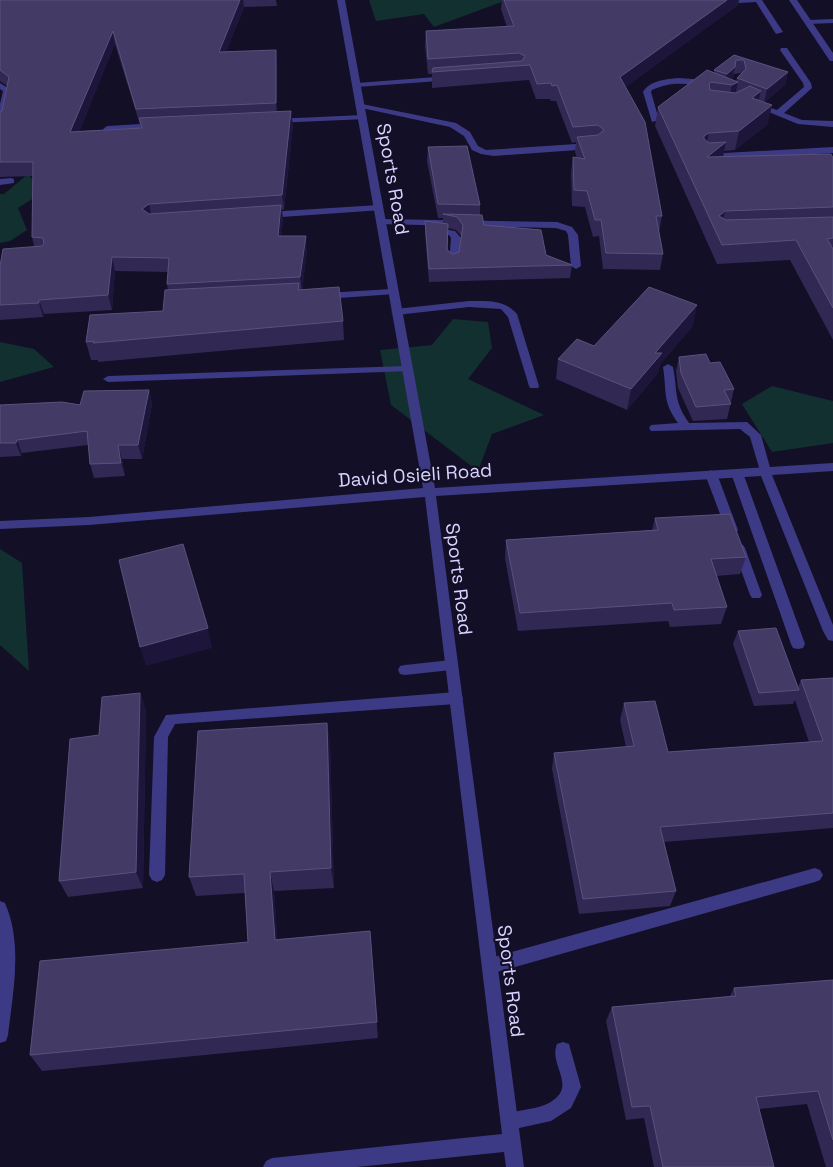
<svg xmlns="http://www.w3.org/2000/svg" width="833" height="1167" viewBox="0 0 833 1167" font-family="'Space Grotesk',sans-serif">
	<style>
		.green { fill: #12302f }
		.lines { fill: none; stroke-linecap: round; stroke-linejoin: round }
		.lane { fill: #3d3a85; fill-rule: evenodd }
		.street { fill: #3d3a85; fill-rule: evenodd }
		.wall { fill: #312854; fill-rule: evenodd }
		.shaded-wall { fill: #1d163a }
		.building { fill: #433a66; stroke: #5a527e }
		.labels { text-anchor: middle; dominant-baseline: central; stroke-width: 4.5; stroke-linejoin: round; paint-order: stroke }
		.street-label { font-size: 19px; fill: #d9d4ff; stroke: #130f26 }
	</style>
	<rect width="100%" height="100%" fill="#130f26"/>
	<path class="green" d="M 369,0 L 507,0 L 434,27 L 424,14 L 376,21 Z
		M 28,174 L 43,192 L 18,208 L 27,230 L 10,241 L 0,243 L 0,194 L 4,194 Z
		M 453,319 L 488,322 L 492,348 L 468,379 L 544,415 L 492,434 L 478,471 L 391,405 L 380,350 L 432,345 Z
		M 0,342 L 34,349 L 54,367 L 0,382 Z
		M 772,386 L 833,401 L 833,443 L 772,452 L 742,404 Z
		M 0,549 L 22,563 L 29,671 L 0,645 Z"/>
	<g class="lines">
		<path class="lane" d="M 720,0 L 762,0 L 783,32 L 776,34 L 756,2 L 721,4 L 717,2 Z
			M 833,19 L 833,23 L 808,24 L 804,22 L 808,20 Z
			M 781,48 L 787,48 L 811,83 L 812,88 L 784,113 L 802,120 L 833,121 L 833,127 L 798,124 L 752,105 L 756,103 L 777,110 L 804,87 L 803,83 L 780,50 Z
			M 449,76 L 453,78 L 452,80 L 357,87 L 353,85 L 357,83 Z
			M 678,78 L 693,79 L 711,86 L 707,88 C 687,83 672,81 652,90 L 651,92 L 659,120 L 652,122 L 643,92 C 649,81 666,79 678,78 Z
			M 357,103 L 456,123 L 470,132 L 478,146 L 486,150 L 591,143 L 595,146 L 591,149 L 494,156 L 481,154 L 472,150 L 464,136 L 450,127 L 357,107 Z
			M 363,115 L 366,115 L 366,119 L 275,123 L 271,121 L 275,119 Z
			M 158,123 L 162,126 L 161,128 L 107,132 L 103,129 L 107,126 Z
			M 833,147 L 833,153 L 706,160 L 702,157 L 706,154 Z
			M 11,178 L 14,179 L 14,183 L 0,185 L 0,179 Z
			M 379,205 L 382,206 L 382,210 L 267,218 L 262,215 L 267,212 Z
			M 381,219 L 557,222 L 572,227 L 578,235 L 581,266 L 576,269 L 571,266 L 568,235 L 566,231 L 556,228 L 378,224 L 378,220 Z
			M 431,227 L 455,231 L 461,238 L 457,265 L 454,266 L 449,263 L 451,238 L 449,235 L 428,232 L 426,230 Z
			M 392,289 L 397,292 L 395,294 L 325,299 L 320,296 L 325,293 Z
			M 469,301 C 488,301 504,299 517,314 L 539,386 L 538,388 L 530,388 L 529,386 L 508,317 L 501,309 L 469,307 L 396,315 L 391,312 L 396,309 Z
			M 668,364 L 673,367 C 678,392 673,400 689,423 L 747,422 L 761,435 L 771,471 L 769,474 L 761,474 L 750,437 L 740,429 L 651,431 L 649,428 L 651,425 L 678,423 C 662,401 667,392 663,367 Z
			M 407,366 L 411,367 L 412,369 L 411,371 L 108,382 L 103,379 L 108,376 Z
			M 737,469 L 743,473 L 805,644 L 803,648 L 798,649 L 793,648 L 791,644 L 731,473 Z
			M 711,470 L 717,474 L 738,530 L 736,533 L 732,534 L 726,530 L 705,474 Z
			M 739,543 L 743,545 L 745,548 L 762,595 L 760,598 L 752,598 L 750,595 L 733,548 L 735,545 Z
			M 451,660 L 456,661 L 458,665 L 456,669 L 451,670 L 405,675 L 400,674 L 398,670 L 400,666 L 405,665 Z
			M 456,692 L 461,694 L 463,698 L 461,702 L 456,704 L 175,724 L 168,737 L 165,875 L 162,880 L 157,882 L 152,880 L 149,875 L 154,737 L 166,715 Z
			M 815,868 L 820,870 L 823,875 L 820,880 L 815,882 L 490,974 L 484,972 L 482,966 L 484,960 L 490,958 Z
			M 563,1042 L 569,1044 L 581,1087 L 571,1108 L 551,1121 L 510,1130 L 504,1127 L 501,1121 L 504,1115 C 518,1109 536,1110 549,1103 C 579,1086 548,1066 557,1044 Z"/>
		<path class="street" d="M 337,0 L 345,0 L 435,488 L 833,463 L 833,471 L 772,475 L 833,625 L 833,641 L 828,640 L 823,631 L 761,476 L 436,496 L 524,1167 L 506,1167 L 504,1152 L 357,1167 L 263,1167 L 266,1161 L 272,1158 L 502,1134 L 425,497 L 89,525 L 0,529 L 0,521 L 89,517 L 423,488 Z
			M 789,0 L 797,0 L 833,53 L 833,61 L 830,61 Z
			M 0,83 L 11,90 L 4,124 L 0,127 L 0,104 L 3,91 L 0,89 Z
			M 0,901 L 5,903 C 23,944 13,992 8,1035 L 6,1041 L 0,1043 Z"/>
	</g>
	<path class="wall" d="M 0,0 L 276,0 L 277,6 L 244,7 L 226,52 L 277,63 L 277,112 L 293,125 L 284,209 L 282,210 L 283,219 L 281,236 L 307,250 L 302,290 L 343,321 L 344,340 L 98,362 L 98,360 L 91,360 L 86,342 L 163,311 L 168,290 L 167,284 L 168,272 L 115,271 L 112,310 L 44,314 L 43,317 L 0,320 L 0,266 L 34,246 L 32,237 L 33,176 L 0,177 L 0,112 L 2,111 L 7,86 L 0,81 ZM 115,44 L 141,128 L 79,131 Z
		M 502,0 L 739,0 L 738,5 L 625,87 L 662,216 L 659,232 L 663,254 L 660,270 L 603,269 L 599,236 L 593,237 L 585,207 L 572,206 L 571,173 L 573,157 L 577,158 L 575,152 L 576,142 L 572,143 L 556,101 L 551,101 L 550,99 L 536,99 L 529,80 L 432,88 L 432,74 L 428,74 L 425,46 L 426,31 L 507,27 L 501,9 Z
		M 734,55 L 788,72 L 785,85 L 765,102 L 768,124 L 735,150 L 724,151 L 723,157 L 833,158 L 833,340 L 790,260 L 717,264 L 655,126 L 658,107 L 714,73 L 714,70 ZM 741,73 L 737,78 L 736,82 L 732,80 L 734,74 Z
		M 428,147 L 480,205 L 480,215 L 484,225 L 546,255 L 572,265 L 570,278 L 429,282 L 425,234 L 425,221 L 443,223 L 443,218 L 438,218 L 427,161 ZM 448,228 L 456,230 L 462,237 L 459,252 L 453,254 L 448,250 Z
		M 693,326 L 660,364 L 658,373 L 627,410 L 556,379 L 558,359 L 594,346 Z
		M 679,357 L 710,363 L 734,389 L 727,419 L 693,421 L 678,388 L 676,371 Z
		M 149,390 L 152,404 L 142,459 L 122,459 L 125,476 L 94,478 L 90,464 L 88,445 L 22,453 L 21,456 L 0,457 L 0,405 L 80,405 Z
		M 655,518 L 746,557 L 740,574 L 716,576 L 727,607 L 721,624 L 670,627 L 668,621 L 518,631 L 505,558 L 506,540 L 652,530 Z
		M 738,631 L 798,687 L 801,680 L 833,678 L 833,828 L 664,842 L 676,891 L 670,906 L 579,914 L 552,769 L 554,753 L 626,747 L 620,720 L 624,703 L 668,752 L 809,742 L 795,700 L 793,704 L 754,706 L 733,644 Z
		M 140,693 L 146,711 L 143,888 L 68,897 L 59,881 Z
		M 327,723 L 330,744 L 334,888 L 274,891 L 277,939 L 370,931 L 378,1038 L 42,1071 L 30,1055 L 248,942 L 245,893 L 196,896 L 189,877 Z
		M 833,980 L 833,1167 L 826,1167 L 807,1104 L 759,1109 L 774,1167 L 654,1167 L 644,1118 L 626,1120 L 606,1021 L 612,1007 L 730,996 L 734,988 Z"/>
	<path class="shaded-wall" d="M 240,0 L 243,0 L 244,7 L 221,65 L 219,52 Z
		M 727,0 L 739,0 L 738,5 L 618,93 L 620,77 Z
		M 113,31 L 115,44 L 74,146 L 70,132 Z
		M 276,50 L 277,63 L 277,117 L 276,103 Z
		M 735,67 L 732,80 L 725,84 L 727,74 Z
		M 788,72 L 785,85 L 764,103 L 767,89 Z
		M 738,82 L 734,101 L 728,104 L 732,85 Z
		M 761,91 L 756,110 L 752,98 Z
		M 772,105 L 768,124 L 735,150 L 739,131 Z
		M 291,111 L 293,125 L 284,209 L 282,195 Z
		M 709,133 L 705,152 L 704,136 Z
		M 726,142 L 722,161 L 707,157 Z
		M 149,204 L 152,218 L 142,209 Z
		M 281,205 L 283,219 L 280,250 L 278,236 Z
		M 725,211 L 721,230 L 719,216 Z
		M 306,236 L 307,250 L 302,292 L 300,277 Z
		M 112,257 L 115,271 L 112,310 L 108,295 Z
		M 39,300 L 44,314 L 43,317 L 39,303 Z
		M 697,305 L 693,326 L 660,364 L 658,373 L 627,410 L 631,389 L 655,353 Z
		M 149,390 L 152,404 L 142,459 L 138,445 Z
		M 17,440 L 22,453 L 21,456 L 16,443 Z
		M 118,445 L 122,459 L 125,476 L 121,463 Z
		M 208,628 L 212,648 L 146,666 L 140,647 Z
		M 140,693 L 146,711 L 143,888 L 136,872 Z
		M 327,723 L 330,744 L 334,888 L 331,868 Z
		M 270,872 L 274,891 L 279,958 L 275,940 Z"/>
	<path class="building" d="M 0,0 L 240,0 L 219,52 L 276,50 L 276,103 L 136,109 L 113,31 L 70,132 L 142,128 L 139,118 L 291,111 L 282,195 L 149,204 L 142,209 L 149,214 L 281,205 L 278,236 L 306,236 L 300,277 L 167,284 L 169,258 L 112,257 L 108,295 L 39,300 L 39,303 L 0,305 L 0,266 L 3,249 L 42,246 L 44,244 L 43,238 L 32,237 L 33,162 L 0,162 L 0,112 L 2,111 L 9,77 L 0,70 Z
		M 504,0 L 727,0 L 620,77 L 645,122 L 662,216 L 656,216 L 663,254 L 606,253 L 601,220 L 595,220 L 587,191 L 574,190 L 573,157 L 585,159 L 577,137 L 598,135 L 604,130 L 598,125 L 573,127 L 557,85 L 552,86 L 551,83 L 537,84 L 530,65 L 432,72 L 433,68 L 522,61 L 525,56 L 519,53 L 428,59 L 426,31 L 514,26 Z
		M 734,55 L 788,72 L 767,89 L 737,78 L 746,69 L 744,60 L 736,60 L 735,67 L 727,74 L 714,70 Z
		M 707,70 L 738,82 L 732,85 L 711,82 L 709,84 L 710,90 L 736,93 L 750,86 L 761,91 L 752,98 L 772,105 L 739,131 L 709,133 L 704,136 L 704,139 L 709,143 L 726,142 L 707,157 L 831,154 L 833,158 L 833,207 L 725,211 L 719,216 L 726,220 L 833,217 L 833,238 L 827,239 L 833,249 L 833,308 L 796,240 L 722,245 L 658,107 Z
		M 467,146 L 480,205 L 438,204 L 428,147 Z
		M 443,214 L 482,215 L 484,225 L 541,230 L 546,255 L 572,265 L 429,269 L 425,221 L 448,224 L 447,250 L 453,254 L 459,252 L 463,225 L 457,217 Z
		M 299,283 L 298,290 L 339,287 L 343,321 L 93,343 L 94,341 L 86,342 L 90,315 L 163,311 L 165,290 Z
		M 649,287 L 697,305 L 655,353 L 662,353 L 631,389 L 558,359 L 577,339 L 594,346 Z
		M 706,354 L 710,363 L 720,362 L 734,389 L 724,390 L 731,404 L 696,407 L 681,373 L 679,357 Z
		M 149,390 L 138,445 L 118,445 L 121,463 L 90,464 L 87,431 L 17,440 L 16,443 L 0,443 L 0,405 L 62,402 L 80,405 L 84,391 Z
		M 730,514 L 746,557 L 711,559 L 727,607 L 674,610 L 672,603 L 520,613 L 506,540 L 658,530 L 655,518 Z
		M 183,544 L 208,628 L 140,647 L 119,560 Z
		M 776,628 L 799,690 L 759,693 L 738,631 Z
		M 833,678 L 833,813 L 660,827 L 676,891 L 583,899 L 554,753 L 634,746 L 624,703 L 655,701 L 668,752 L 823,741 L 801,680 Z
		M 140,693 L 136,872 L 59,881 L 70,739 L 99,735 L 102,697 Z
		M 327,723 L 331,868 L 270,872 L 275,940 L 370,931 L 377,1022 L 30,1055 L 40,961 L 248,942 L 244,874 L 189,877 L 198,731 Z
		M 833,980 L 833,1140 L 818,1091 L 756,1097 L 774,1167 L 663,1167 L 650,1106 L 632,1107 L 612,1007 L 736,996 L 734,988 Z"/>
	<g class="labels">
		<g class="street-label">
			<text transform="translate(393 179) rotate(80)">Sports Road</text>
			<text transform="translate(415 475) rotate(-4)">David Osieli Road</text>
			<text transform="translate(459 579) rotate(83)">Sports Road</text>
			<text transform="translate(511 981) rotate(83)">Sports Road</text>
		</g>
	</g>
</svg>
